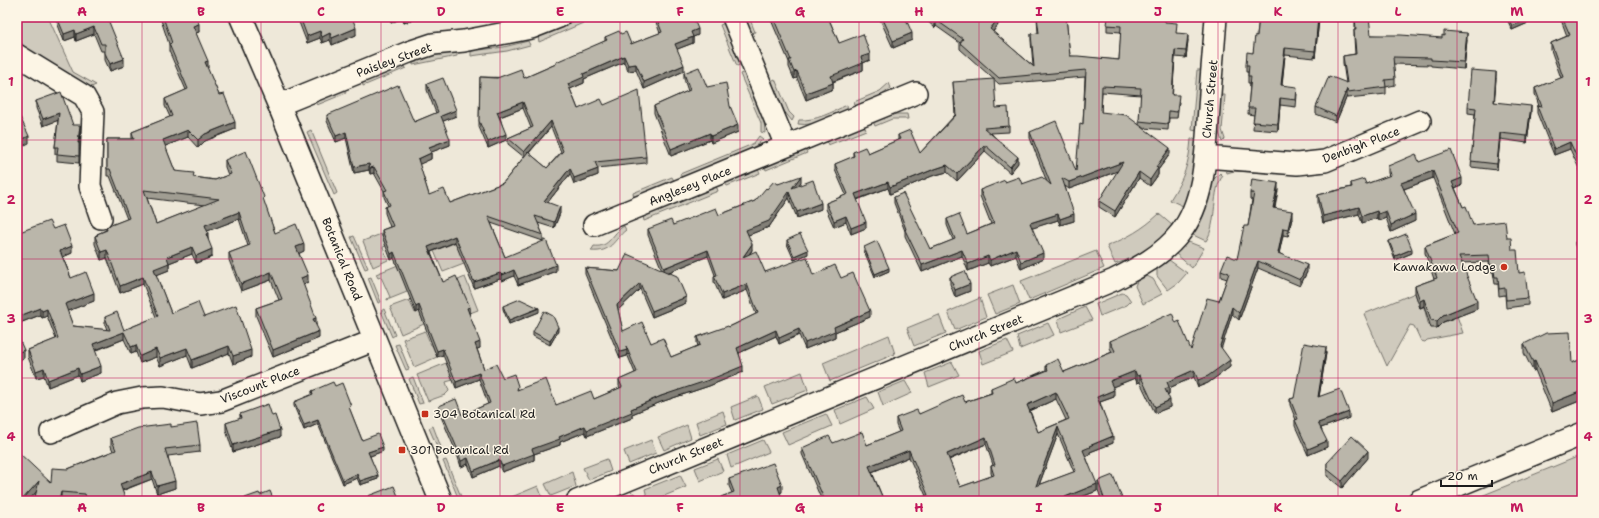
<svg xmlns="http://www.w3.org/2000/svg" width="1599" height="518" viewBox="0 0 1599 518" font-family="'Shantell Sans',sans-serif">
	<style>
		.green { fill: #cfcabd; stroke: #76736c }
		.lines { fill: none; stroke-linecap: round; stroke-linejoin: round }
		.minor-casing { stroke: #1c1c1c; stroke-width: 24 }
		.major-casing { stroke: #1c1c1c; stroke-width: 25 }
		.minor { stroke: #fcf5e5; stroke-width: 21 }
		.major { stroke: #fcf5e5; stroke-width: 22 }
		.wall { fill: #a09d92; stroke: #1c1c1c; fill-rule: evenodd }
		.shaded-wall { fill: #827f77; stroke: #1c1c1c }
		.building { fill: #bab6aa; stroke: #1c1c1c; fill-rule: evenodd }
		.grid { fill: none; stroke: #c2185b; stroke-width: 1; stroke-opacity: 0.55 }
		.poi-dot { fill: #c8321e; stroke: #fcf5e5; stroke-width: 1.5 }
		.labels { text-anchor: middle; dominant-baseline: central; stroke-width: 3; stroke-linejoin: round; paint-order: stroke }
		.street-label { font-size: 12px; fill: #1c1c1c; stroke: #fcf5e5 }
		.poi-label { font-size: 12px; fill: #1c1c1c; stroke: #fcf5e5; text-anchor: start }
		.neatline { fill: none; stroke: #c2185b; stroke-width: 1.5 }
		.grid-label { font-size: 13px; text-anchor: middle; font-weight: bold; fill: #c2185b }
	</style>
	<rect width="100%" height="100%" fill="#eee8d9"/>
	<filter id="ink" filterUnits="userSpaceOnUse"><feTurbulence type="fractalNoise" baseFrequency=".025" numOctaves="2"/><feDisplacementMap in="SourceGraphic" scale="8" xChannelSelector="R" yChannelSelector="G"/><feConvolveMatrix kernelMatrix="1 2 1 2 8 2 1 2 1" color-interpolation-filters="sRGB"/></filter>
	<g filter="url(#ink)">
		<path class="green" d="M 17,17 L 48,17 L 73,72 L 96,85 L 84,90 L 27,55 L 17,33 Z
			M 585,17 L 597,17 L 539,42 L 538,36 Z
			M 744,17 L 749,17 L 755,32 L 751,33 Z
			M 725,23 L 742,64 L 737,66 L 720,25 Z
			M 528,41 L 530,45 L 507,51 L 471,56 L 471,51 L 504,47 Z
			M 457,52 L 457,56 L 413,65 L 413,61 L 429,56 Z
			M 404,64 L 406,68 L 363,86 L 362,81 Z
			M 1197,70 L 1202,70 L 1197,131 L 1192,130 Z
			M 745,72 L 764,120 L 765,133 L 761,132 L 761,123 L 740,74 Z
			M 775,79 L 789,112 L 794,117 L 792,121 L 784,111 L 771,81 Z
			M 889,83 L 891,88 L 882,95 L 855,106 L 854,102 L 880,91 Z
			M 344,89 L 346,93 L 317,105 L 315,102 Z
			M 1221,95 L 1225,95 L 1222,130 L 1225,139 L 1222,142 L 1218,129 Z
			M 847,105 L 848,110 C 832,116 815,127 798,124 L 799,120 C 816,121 832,112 847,105 Z
			M 892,114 L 907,114 L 908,119 L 892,119 L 875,126 L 873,121 Z
			M 864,125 L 866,130 L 828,145 L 827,141 Z
			M 311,130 L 337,193 L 334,195 L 307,132 Z
			M 759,136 L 763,139 C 752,154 700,170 682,178 L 680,174 L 748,146 L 754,143 Z
			M 1191,139 L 1196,139 C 1194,161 1194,186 1183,206 L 1170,200 C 1184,178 1189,164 1191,139 Z
			M 805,149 L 807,153 L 766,170 L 764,166 Z
			M 758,169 L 760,173 L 727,186 L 725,183 Z
			M 1226,169 L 1283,171 L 1283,174 L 1234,171 L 1227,173 Z
			M 1220,173 L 1223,176 C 1211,189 1218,223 1206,241 L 1191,234 L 1209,195 L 1212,181 Z
			M 672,177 L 674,181 L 634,197 L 633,193 Z
			M 714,187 L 717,188 L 718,191 L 644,221 L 643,216 Z
			M 1159,214 L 1173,226 C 1155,247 1141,256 1115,264 L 1107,246 C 1127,238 1143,229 1159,214 Z
			M 624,226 L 626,230 C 613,240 612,253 591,251 L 594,246 C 610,248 612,233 624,226 Z
			M 381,234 L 386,246 L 383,247 L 388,260 L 373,267 L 363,241 Z
			M 354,236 L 368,268 L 365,269 L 351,237 Z
			M 472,236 L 477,259 L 443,272 L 434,251 Z
			M 1186,241 L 1204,248 L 1192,268 L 1175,253 Z
			M 1096,251 L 1104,268 L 1029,300 L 1021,281 Z
			M 1169,260 L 1187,273 L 1178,283 L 1168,290 L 1157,276 L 1157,269 Z
			M 398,265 L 412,290 L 387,300 L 387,299 L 390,297 L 381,277 L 378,278 L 376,274 Z
			M 1147,276 L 1153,279 L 1162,294 L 1143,304 L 1135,286 L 1137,281 Z
			M 371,277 L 381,302 L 378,303 L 368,278 Z
			M 465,277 L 478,310 L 470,313 L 467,306 L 442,287 Z
			M 1013,285 L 1020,304 L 995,314 L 987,295 Z
			M 1122,293 L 1126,294 L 1131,301 L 1127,305 L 1100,316 L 1096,304 Z
			M 1415,293 L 1420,308 L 1424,307 L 1428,323 L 1431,327 L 1437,328 L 1442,323 L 1457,316 L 1463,333 L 1427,340 L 1425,342 L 1421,341 L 1414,326 L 1410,325 L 1387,366 L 1364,314 Z
			M 980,298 L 986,317 L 955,330 L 948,312 Z
			M 409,300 L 415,313 L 419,311 L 424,324 L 401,334 L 390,307 Z
			M 1085,307 L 1092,320 L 1061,332 L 1058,319 Z
			M 384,309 L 395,335 L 392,337 L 381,311 Z
			M 939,315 L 946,333 L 914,346 L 907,328 Z
			M 1048,323 L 1054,335 L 1020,349 L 1017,336 Z
			M 425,331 L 431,345 L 432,345 L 437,357 L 414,367 L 403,339 Z
			M 889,335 L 895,354 L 830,381 L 823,363 Z
			M 1007,340 L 1013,352 L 983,364 L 979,351 Z
			M 399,344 L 409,369 L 406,370 L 395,345 Z
			M 952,362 L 959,375 L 929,387 L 925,373 Z
			M 446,363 L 453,380 L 446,382 L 449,391 L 445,395 L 428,401 L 417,375 Z
			M 802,372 L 808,390 L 772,404 L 765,387 Z
			M 413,377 L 423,403 L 419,404 L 409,379 Z
			M 905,381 L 912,393 L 883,406 L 878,392 Z
			M 758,396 L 763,409 L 735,420 L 731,407 Z
			M 867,397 L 874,409 L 840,424 L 835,410 Z
			M 723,411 L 727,424 L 700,435 L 696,422 Z
			M 826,414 L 832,426 L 788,445 L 782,432 Z
			M 687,425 L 691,438 L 664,450 L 658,437 Z
			M 433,426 L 442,450 L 439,451 L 429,428 Z
			M 651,440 L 656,453 L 629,464 L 624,451 Z
			M 763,440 L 769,452 L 731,468 L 727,455 Z
			M 1582,455 L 1582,501 L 1469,501 Z
			M 607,459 L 611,471 L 589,480 L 583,468 Z
			M 718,459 L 723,471 L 700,481 L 695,468 Z
			M 446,460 L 462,499 L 459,500 L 443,461 Z
			M 572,472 L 576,486 L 551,496 L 545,484 Z
			M 680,475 L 686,487 L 652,501 L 648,501 L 645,489 Z
			M 538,486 L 543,499 L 539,501 L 502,501 Z
			M 634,493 L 638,501 L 615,501 Z"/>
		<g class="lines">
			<g class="minor-casing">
				<path id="minor" d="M 733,17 L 786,146
					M 17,55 L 84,96 L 93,112 L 90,186 L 101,218
					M 279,105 L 409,52 L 433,44 L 464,41 L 531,28 L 559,17
					M 1205,157 L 1297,164 L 1325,161 L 1420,121
					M 594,225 L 916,93
					M 51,432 L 117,403 L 142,398 L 163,397 L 200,404 L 221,401 L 375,340
					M 577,501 L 1114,280 C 1138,268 1163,255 1180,233 C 1206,201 1206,147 1209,108 C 1211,77 1214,47 1216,17"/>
			</g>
			<g class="major-casing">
				<path id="major" d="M 241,17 L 279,105 L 441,501
					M 1419,501 L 1582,434"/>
			</g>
			<use href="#minor" class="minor"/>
			<use href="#major" class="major"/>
		</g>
		<path class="wall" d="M 55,17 L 92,17 L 93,21 L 124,66 L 110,71 L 105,60 L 105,51 L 101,51 L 94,34 L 76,41 L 75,37 L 64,41 Z
			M 160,17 L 196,17 L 199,32 L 196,33 L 208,68 L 207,68 L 219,95 L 235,129 L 205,141 L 198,148 L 188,137 L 165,146 L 175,171 L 194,177 L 215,180 L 228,175 L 225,167 L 225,160 L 264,203 L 275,233 L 304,251 L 299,253 L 308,282 L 303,284 L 316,325 L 319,338 L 273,357 L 256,316 L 256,308 L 279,300 L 271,280 L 241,291 L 229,260 L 229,253 L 248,246 L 239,219 L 207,231 L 208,240 L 212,257 L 196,263 L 192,254 L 169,263 L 169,270 L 156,275 L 171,313 L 204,317 L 251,357 L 233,364 L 229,353 L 192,368 L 187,355 L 160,366 L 156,357 L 140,363 L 136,352 L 131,354 L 124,339 L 95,351 L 101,373 L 80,381 L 78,375 L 48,387 L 44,376 L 36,378 L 28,357 L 28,350 L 56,339 L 47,316 L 42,318 L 40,315 L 17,324 L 17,233 L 53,229 L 72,253 L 63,257 L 71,278 L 94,301 L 67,311 L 73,326 L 107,330 L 105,324 L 105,317 L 124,330 L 156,317 L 143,284 L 120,293 L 107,258 L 101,260 L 95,244 L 95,236 L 97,235 L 97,234 L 106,230 L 106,227 L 127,219 L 110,176 L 107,176 L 107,139 L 132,139 L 132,132 L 170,117 L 165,106 L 165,99 L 186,90 L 169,51 L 169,44 ZM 147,198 L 186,203 L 205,205 L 156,224 Z
			M 297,17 L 352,17 L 356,35 L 332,45 L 330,40 L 322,43 L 320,38 L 307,43 Z
			M 389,17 L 420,17 L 404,23 L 402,18 L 391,23 Z
			M 654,17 L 683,17 L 684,19 L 698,35 L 693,37 L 693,43 L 677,49 L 684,71 L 644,89 L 636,70 L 628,71 L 624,62 L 584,79 L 584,83 L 570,89 L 578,109 L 604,105 L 646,157 L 646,163 L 597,168 L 598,175 L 574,184 L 570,174 L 548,202 L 560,213 L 554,228 L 538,223 L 543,235 L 543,241 L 491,223 L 505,257 L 556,271 L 518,285 L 514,276 L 502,281 L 500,279 L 474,288 L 455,242 L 431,252 L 443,282 L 470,313 L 469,313 L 480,348 L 477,349 L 484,369 L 503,378 L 518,389 L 556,405 L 594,399 L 620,388 L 619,386 L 619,380 L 635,373 L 627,354 L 627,356 L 620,358 L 585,274 L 585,268 L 619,271 L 662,270 L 648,235 L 648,229 L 673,225 L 719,215 L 755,201 L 767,189 L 778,184 L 801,182 L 798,186 L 821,209 L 797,218 L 789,198 L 769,227 L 748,235 L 752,250 L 750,254 L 765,272 L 813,275 L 841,278 L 870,317 L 835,332 L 835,337 L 805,349 L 799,335 L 779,344 L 776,336 L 739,353 L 743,372 L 709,386 L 661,402 L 632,414 L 632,418 L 587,436 L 585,432 L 560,442 L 560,445 L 534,454 L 534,460 L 502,472 L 499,466 L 473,477 L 468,464 L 461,467 L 457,454 L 439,412 L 439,406 L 462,415 L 488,404 L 479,379 L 456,388 L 443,355 L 437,357 L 419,311 L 416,313 L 394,258 L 391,260 L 382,236 L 382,230 L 390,227 L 385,213 L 385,207 L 388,206 L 384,197 L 384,191 L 374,173 L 370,174 L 369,170 L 354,173 L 346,138 L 336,142 L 327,121 L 327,115 L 414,122 L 436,113 L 427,90 L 427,84 L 456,116 L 443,121 L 450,145 L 431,152 L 431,159 L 419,164 L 429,195 L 450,203 L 503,183 L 524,157 L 508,144 L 508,138 L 531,128 L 523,108 L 500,117 L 506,140 L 488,148 L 479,127 L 480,77 L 524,78 L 556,64 L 605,41 L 605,37 L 621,34 L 631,44 L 660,33 ZM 551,127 L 561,152 L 547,168 L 529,153 ZM 708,256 L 715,275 L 714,276 L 714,282 L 722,300 L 747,290 L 756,314 L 729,327 L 697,337 L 697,343 L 698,346 L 671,357 L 651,343 L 623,331 L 618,310 L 640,289 L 652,317 L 686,303 L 669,272 Z
			M 768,17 L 828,17 L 839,43 L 870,60 L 863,63 L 863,70 L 833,82 L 833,89 L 806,100 L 797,78 L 794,79 L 789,67 L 789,62 L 771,20 L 769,20 Z
			M 879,17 L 905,17 L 912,40 L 893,48 Z
			M 925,17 L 978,17 L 980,19 L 998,25 L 993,32 L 1033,66 L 1031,40 L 1031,34 L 1038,33 L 1037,17 L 1066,17 L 1070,56 L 1119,60 L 1121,32 L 1107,31 L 1107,25 L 1165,22 L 1176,33 L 1188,40 L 1186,58 L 1175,57 L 1172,95 L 1179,102 L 1177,118 L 1169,118 L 1168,130 L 1143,128 L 1170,154 L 1158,170 L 1158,175 L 1150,186 L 1139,178 L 1115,217 L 1099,207 L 1099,201 L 1118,171 L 1069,189 L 1065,186 L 1074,221 L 1060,225 L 1058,220 L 1032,228 L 1043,259 L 1021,269 L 1016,256 L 990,266 L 988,263 L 968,271 L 962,256 L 922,272 L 905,236 L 905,231 L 894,203 L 894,197 L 930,249 L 953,240 L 947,225 L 947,219 L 967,234 L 991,224 L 980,196 L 980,190 L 1005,182 L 1022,184 L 1047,182 L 1030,138 L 1030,132 L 1076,171 L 1083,124 L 1085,77 L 999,84 L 960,49 L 960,43 L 936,26 L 935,28 L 925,19 ZM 1102,92 L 1141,95 L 1139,125 L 1101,113 Z
			M 1259,17 L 1320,17 L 1320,19 L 1319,19 L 1315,58 L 1285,55 L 1282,85 L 1297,94 L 1296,107 L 1280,105 L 1278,131 L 1253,129 L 1254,115 L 1248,114 L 1250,83 L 1248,83 L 1248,72 L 1246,72 L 1246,65 L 1253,53 L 1257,36 Z
			M 1355,17 L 1371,35 L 1467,40 L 1464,69 L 1431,66 L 1431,65 L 1393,64 L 1395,79 L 1395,85 L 1386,87 L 1386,94 L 1348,98 L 1347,96 L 1336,122 L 1316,114 L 1316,107 L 1346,83 L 1343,63 L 1343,56 L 1355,54 L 1354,37 L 1354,30 L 1355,30 Z
			M 1506,17 L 1527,17 L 1528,23 L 1512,30 Z
			M 1560,17 L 1582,17 L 1582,175 L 1570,149 L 1554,155 L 1537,113 L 1537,106 L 1539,106 L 1535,94 L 1535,88 L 1561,78 L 1551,50 L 1551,43 L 1567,36 Z
			M 684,73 L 707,87 L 730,106 L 738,132 L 711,143 L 710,140 L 671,156 L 654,113 L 654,106 L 688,91 L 684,79 Z
			M 1496,78 L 1494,102 L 1531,112 L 1527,143 L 1500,139 L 1497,170 L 1471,167 L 1475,114 L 1468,113 L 1468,107 Z
			M 953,82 L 996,108 L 1009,126 L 1009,132 L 991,133 L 1018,163 L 1010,173 L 985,151 L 957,181 L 947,172 L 932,176 L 890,194 L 888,188 L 857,200 L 866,228 L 851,234 L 846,222 L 834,227 L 826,209 L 826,203 L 846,195 L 835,170 L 835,164 L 853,157 L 853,152 L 868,153 L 898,140 L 898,135 L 920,153 L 955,115 Z
			M 36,101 L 73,125 L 80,132 L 79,143 L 79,163 L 57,161 L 57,154 L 55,154 L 55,147 L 58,120 L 43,126 L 36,108 Z
			M 1419,162 L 1462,185 L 1455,188 L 1463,207 L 1473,225 L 1507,238 L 1512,250 L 1519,273 L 1528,298 L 1528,305 L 1506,308 L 1505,295 L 1499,296 L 1498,284 L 1495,284 L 1493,272 L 1490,273 L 1489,262 L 1461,263 L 1477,309 L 1443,322 L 1437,328 L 1431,328 L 1424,306 L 1420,308 L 1415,293 L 1415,286 L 1434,279 L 1425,253 L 1425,246 L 1455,234 L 1433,178 L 1404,189 L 1415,221 L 1391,232 L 1386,218 L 1378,221 L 1377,218 L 1362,223 L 1359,214 L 1323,223 L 1318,203 L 1318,195 L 1351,187 L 1351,183 L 1366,184 L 1389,176 L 1388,173 L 1388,166 Z
			M 1278,190 L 1275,208 L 1292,218 L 1288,236 L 1283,235 L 1279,253 L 1307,272 L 1300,286 L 1258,268 L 1239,320 L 1232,314 L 1221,348 L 1230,367 L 1208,383 L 1198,387 L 1194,377 L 1169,388 L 1169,394 L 1167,395 L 1170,407 L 1155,413 L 1140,382 L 1137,383 L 1135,378 L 1112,387 L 1114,397 L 1100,402 L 1113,443 L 1090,452 L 1090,454 L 1086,456 L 1097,491 L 1071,501 L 918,501 L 918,500 L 926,496 L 909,457 L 872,472 L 884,501 L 822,501 L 802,454 L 802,448 L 833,443 L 867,445 L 899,432 L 896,425 L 896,418 L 919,414 L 965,402 L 991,393 L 991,388 L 1016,383 L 1046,370 L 1046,365 L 1064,372 L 1112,352 L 1110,348 L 1110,341 L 1176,323 L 1191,350 L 1219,301 L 1227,279 L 1221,277 L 1221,270 L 1237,259 L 1248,226 L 1252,200 L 1250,199 L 1250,193 ZM 1056,399 L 1066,420 L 1038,432 L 1030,411 ZM 1058,434 L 1074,472 L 1039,485 ZM 986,444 L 993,465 L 991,466 L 991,473 L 992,476 L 960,487 L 949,460 Z
			M 1582,239 L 1582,258 L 1581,258 L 1575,245 L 1575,242 Z
			M 787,240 L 808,254 L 794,260 L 787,244 Z
			M 1389,241 L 1412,253 L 1395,260 L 1389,244 Z
			M 864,247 L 889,271 L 875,277 L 864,251 Z
			M 950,277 L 970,291 L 955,297 L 950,284 Z
			M 1581,300 L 1582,300 L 1582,311 L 1581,309 Z
			M 503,306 L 539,312 L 509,324 L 503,309 Z
			M 558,331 L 550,345 L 533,336 L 533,332 Z
			M 1524,344 L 1572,363 L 1582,359 L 1582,400 L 1552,412 L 1535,370 L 1533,371 L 1524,353 Z
			M 1326,353 L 1319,397 L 1349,418 L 1321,428 L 1327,447 L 1308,455 L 1295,426 L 1295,420 L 1296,420 L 1290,405 L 1290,399 L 1294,398 Z
			M 335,386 L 350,410 L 362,440 L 383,451 L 370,456 L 378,479 L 360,485 L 357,478 L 343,484 L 318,424 L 304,430 L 294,406 L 294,402 L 312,395 L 312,391 Z
			M 240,414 L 272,416 L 280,437 L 233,452 L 226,430 L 226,423 L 240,419 Z
			M 171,427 L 200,445 L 200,452 L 168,456 L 175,488 L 157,494 L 152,479 L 122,491 L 126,501 L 80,501 L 61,500 L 61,501 L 34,501 L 37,491 L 28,501 L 17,501 L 51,483 L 68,469 L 113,451 L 111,446 L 111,438 Z
			M 1368,458 L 1342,488 L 1327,476 L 1327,463 Z
			M 729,479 L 782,492 L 721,501 L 721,497 L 732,493 L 729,486 Z
			M 1098,481 L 1123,501 L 1102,501 L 1098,490 Z"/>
		<path class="shaded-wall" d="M 391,17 L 402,17 L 402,18 L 391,23 Z
			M 404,17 L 420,17 L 404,23 Z
			M 769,17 L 771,17 L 771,20 L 769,20 Z
			M 1318,17 L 1319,19 L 1315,58 L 1315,51 Z
			M 998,19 L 998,25 L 990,35 L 990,29 Z
			M 1528,19 L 1528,23 L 1512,30 L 1512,26 Z
			M 936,20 L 936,26 L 935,28 L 935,22 Z
			M 199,24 L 199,32 L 193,34 L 193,26 Z
			M 94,27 L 94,34 L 76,41 L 76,34 Z
			M 356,28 L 356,35 L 332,45 L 332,38 Z
			M 698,29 L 698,35 L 691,38 L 691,32 Z
			M 75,30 L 75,37 L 64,41 L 64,34 Z
			M 320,31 L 320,38 L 307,43 L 307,36 Z
			M 330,33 L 330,40 L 322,43 L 322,37 Z
			M 912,33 L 912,40 L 893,48 L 893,41 Z
			M 1467,33 L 1467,40 L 1464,69 L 1464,62 Z
			M 1188,34 L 1188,40 L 1186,58 L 1186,51 Z
			M 693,37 L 693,43 L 675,50 L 675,44 Z
			M 1285,48 L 1285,55 L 1281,92 L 1281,85 Z
			M 1175,50 L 1175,57 L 1172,101 L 1172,95 Z
			M 870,54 L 870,60 L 863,63 L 863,70 L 831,82 L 831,76 L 861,57 Z
			M 624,56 L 624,62 L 584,79 L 584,83 L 568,90 L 568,84 L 583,74 Z
			M 124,59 L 124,66 L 110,71 L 110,64 Z
			M 208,61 L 208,68 L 205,70 L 205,62 Z
			M 636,64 L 636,70 L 628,71 L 628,65 Z
			M 684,65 L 684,71 L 644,89 L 644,82 Z
			M 797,71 L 797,78 L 794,79 L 794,72 Z
			M 1496,72 L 1496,78 L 1494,109 L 1494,102 Z
			M 833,83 L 833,89 L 806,100 L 806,93 Z
			M 1347,89 L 1347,96 L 1336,122 L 1336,116 Z
			M 1280,98 L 1280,105 L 1278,131 L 1278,124 Z
			M 523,102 L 523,108 L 497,118 L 497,112 Z
			M 1531,106 L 1531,112 L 1527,143 L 1527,136 Z
			M 456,110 L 456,116 L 441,122 L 441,116 Z
			M 59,113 L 59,120 L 43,126 L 43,119 Z
			M 551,121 L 551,127 L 524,158 L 524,152 Z
			M 235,122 L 235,129 L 205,141 L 198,148 L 198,140 L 205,134 Z
			M 80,125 L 80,132 L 78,150 L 78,143 Z
			M 738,125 L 738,132 L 711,143 L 711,136 Z
			M 188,130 L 188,137 L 163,147 L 163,140 Z
			M 346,132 L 346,138 L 336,142 L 336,136 Z
			M 710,133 L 710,140 L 671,156 L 671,149 Z
			M 1500,133 L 1500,139 L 1497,170 L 1497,164 Z
			M 506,134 L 506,140 L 488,148 L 488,142 Z
			M 29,136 L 29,143 L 17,149 L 17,142 Z
			M 450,139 L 450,145 L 429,153 L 429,147 Z
			M 1570,142 L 1570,149 L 1554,155 L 1554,149 Z
			M 985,145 L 985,151 L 957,181 L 957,174 Z
			M 1170,148 L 1170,154 L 1158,170 L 1158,175 L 1150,186 L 1150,180 L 1156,167 Z
			M 431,153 L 431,159 L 418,165 L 418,159 Z
			M 1018,157 L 1018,163 L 1010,173 L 1010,167 Z
			M 1123,162 L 1123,169 L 1069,189 L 1069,182 Z
			M 369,164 L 369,170 L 354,173 L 354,167 Z
			M 947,165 L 947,172 L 932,176 L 890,194 L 890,187 L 932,170 Z
			M 374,167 L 374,173 L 370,174 L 370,168 Z
			M 570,168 L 570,174 L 544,207 L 544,201 Z
			M 598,169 L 598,175 L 574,184 L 574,178 Z
			M 1433,171 L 1433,178 L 1401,190 L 1401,183 Z
			M 1139,172 L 1139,178 L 1115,217 L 1115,211 Z
			M 801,176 L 801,182 L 792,194 L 792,188 Z
			M 1462,178 L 1462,185 L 1452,189 L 1452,182 Z
			M 888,182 L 888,188 L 855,200 L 855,194 Z
			M 1278,183 L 1278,190 L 1273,215 L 1273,208 Z
			M 789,192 L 789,198 L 769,227 L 746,236 L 746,230 Z
			M 821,203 L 821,209 L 797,218 L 797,212 Z
			M 560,207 L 560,213 L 554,228 L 554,222 Z
			M 1359,207 L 1359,214 L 1323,223 L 1323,216 Z
			M 1292,211 L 1292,218 L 1288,236 L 1288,229 Z
			M 1377,211 L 1377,218 L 1362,223 L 1362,216 Z
			M 1386,211 L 1386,218 L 1378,221 L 1378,214 Z
			M 239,212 L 239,219 L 205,232 L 205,225 Z
			M 1058,214 L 1058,220 L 1030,229 L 1030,223 Z
			M 1074,214 L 1074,221 L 1060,225 L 1060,219 Z
			M 1415,214 L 1415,221 L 1391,232 L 1391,225 Z
			M 846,216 L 846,222 L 834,227 L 834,221 Z
			M 866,222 L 866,228 L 851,234 L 851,228 Z
			M 1283,228 L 1283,235 L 1278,259 L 1278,253 Z
			M 208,233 L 208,240 L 206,234 Z
			M 455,236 L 455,242 L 428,253 L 428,247 Z
			M 304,244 L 304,251 L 296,255 L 296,247 Z
			M 752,244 L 752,250 L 743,263 L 743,257 Z
			M 72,246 L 72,253 L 60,258 L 60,251 Z
			M 192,247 L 192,254 L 169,263 L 169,270 L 154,276 L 154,269 L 167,257 Z
			M 212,249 L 212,257 L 196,263 L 196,256 Z
			M 1016,249 L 1016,256 L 990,266 L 990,260 Z
			M 1412,249 L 1412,253 L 1395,260 L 1395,256 Z
			M 107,250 L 107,258 L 101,260 L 101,252 Z
			M 708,250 L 708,256 L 664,274 L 664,268 Z
			M 808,250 L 808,254 L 794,260 L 794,256 Z
			M 962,250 L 962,256 L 922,272 L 922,265 Z
			M 394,252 L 394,258 L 391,260 L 391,254 Z
			M 1043,253 L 1043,259 L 1021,269 L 1021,262 Z
			M 988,256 L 988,263 L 968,271 L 968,264 Z
			M 1258,261 L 1258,268 L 1239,320 L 1239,313 Z
			M 556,265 L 556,271 L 518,285 L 518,279 Z
			M 1307,265 L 1307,272 L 1300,286 L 1300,280 Z
			M 889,268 L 889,271 L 875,277 L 875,274 Z
			M 514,270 L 514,276 L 502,281 L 502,275 Z
			M 271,272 L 271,280 L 241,291 L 241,284 Z
			M 500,273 L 500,279 L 474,288 L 474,282 Z
			M 308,275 L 308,282 L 301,285 L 301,278 Z
			M 143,277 L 143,284 L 120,293 L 120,286 Z
			M 640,283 L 640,289 L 617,311 L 617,305 Z
			M 747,284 L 747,290 L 722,300 L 722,294 Z
			M 970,284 L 970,291 L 955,297 L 955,290 Z
			M 94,293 L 94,301 L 65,312 L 65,304 Z
			M 686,297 L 686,303 L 652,317 L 652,311 Z
			M 1424,299 L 1424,306 L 1420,308 L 1420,301 Z
			M 1477,301 L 1477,309 L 1443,322 L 1437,328 L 1437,321 L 1443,315 Z
			M 419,305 L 419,311 L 416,313 L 416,307 Z
			M 470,307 L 470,313 L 467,314 L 467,308 Z
			M 1232,307 L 1232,314 L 1220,353 L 1220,346 Z
			M 40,308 L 40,315 L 17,324 L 17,317 Z
			M 539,308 L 539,312 L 509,324 L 509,320 Z
			M 47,309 L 47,316 L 42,318 L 42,311 Z
			M 870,311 L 870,317 L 835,332 L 835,337 L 805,349 L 805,343 L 834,327 Z
			M 316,318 L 316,325 L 313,319 Z
			M 558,327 L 558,331 L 550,345 L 550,341 Z
			M 799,329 L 799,335 L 779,344 L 779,338 Z
			M 776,330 L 776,336 L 737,354 L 737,348 Z
			M 319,331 L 319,338 L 273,357 L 273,350 Z
			M 124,332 L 124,339 L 93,351 L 93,344 Z
			M 480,342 L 480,348 L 475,350 L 475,344 Z
			M 136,345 L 136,352 L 131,354 L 131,347 Z
			M 229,346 L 229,353 L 192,368 L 192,360 Z
			M 1326,347 L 1326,353 L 1318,403 L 1318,397 Z
			M 187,348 L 187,355 L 160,366 L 160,358 Z
			M 156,349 L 156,357 L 140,363 L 140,356 Z
			M 443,349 L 443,355 L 437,357 L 437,351 Z
			M 24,350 L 24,358 L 17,361 L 17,353 Z
			M 251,350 L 251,357 L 233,364 L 233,356 Z
			M 627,350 L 627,356 L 620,358 L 620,352 Z
			M 1230,360 L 1230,367 L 1208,383 L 1198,387 L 1198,380 Z
			M 1535,361 L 1535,370 L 1533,371 L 1533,362 Z
			M 101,366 L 101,373 L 80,381 L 80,374 Z
			M 743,366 L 743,372 L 709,386 L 661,402 L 632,414 L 632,418 L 587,436 L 587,430 L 631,409 L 661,396 Z
			M 44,368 L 44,376 L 36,378 L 36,371 Z
			M 78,368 L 78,375 L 48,387 L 48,380 Z
			M 1194,370 L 1194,377 L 1169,388 L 1169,394 L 1165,395 L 1165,389 L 1167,382 Z
			M 1135,371 L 1135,378 L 1110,388 L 1110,381 Z
			M 479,373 L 479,379 L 456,388 L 456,382 Z
			M 1140,375 L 1140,382 L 1137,383 L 1137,376 Z
			M 1114,390 L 1114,397 L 1097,403 L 1097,397 Z
			M 1582,391 L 1582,400 L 1552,412 L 1552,403 Z
			M 1056,392 L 1056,399 L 1027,412 L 1027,405 Z
			M 1170,400 L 1170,407 L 1155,413 L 1155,407 Z
			M 1349,412 L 1349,418 L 1318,429 L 1318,423 Z
			M 318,420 L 318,424 L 304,430 L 304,425 Z
			M 585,426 L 585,432 L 560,442 L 560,445 L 534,454 L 534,460 L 502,472 L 502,466 L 532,449 L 559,437 Z
			M 1058,427 L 1058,434 L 1036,493 L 1036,486 Z
			M 280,430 L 280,437 L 233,452 L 233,445 Z
			M 1113,436 L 1113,443 L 1090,452 L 1090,454 L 1083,457 L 1083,450 L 1089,446 Z
			M 986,437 L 986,444 L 947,460 L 947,454 Z
			M 1327,441 L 1327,447 L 1308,455 L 1308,449 Z
			M 383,447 L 383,451 L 368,457 L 368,452 Z
			M 909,450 L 909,457 L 869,473 L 869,466 Z
			M 1368,451 L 1368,458 L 1342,488 L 1342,481 Z
			M 468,458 L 468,464 L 461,467 L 461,461 Z
			M 499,460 L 499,466 L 473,477 L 473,471 Z
			M 152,472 L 152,479 L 120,491 L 120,484 Z
			M 357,474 L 357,478 L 343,484 L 343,480 Z
			M 378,475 L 378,479 L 360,485 L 360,481 Z
			M 39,481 L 39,489 L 28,501 L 21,501 Z
			M 175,481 L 175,488 L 157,494 L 157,486 Z
			M 1097,484 L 1097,491 L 1071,501 L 1065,501 L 1065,497 Z
			M 782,485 L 782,492 L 778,493 L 778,487 Z
			M 61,492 L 61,501 L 59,501 Z"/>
		<path class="building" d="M 57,17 L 92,17 L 93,21 L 102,17 L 107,17 L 124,59 L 110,64 L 105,53 L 105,44 L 101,44 L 94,27 L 76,34 L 75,30 L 64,34 Z
			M 163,17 L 196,17 L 199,24 L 193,26 L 208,61 L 205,62 L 219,95 L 224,94 L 235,122 L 205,134 L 198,140 L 188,130 L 163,140 L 175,171 L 194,173 L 193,177 L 215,180 L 231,174 L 225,160 L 246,151 L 264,197 L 263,198 L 275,233 L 296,224 L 304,244 L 296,247 L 308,275 L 301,278 L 316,318 L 313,319 L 319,331 L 273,350 L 256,308 L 282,299 L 271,272 L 241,284 L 229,253 L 250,245 L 239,212 L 205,225 L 208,233 L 206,234 L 212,249 L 196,256 L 192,247 L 167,257 L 169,263 L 154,269 L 171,313 L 198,302 L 204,317 L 236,305 L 251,350 L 233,356 L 229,346 L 192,360 L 187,348 L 160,358 L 156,349 L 140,356 L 136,345 L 131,347 L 124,332 L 93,344 L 101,366 L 80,374 L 78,368 L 48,380 L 44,368 L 36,371 L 28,350 L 58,338 L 47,309 L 42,311 L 40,308 L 17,317 L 17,233 L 49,221 L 53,229 L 64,225 L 72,246 L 60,251 L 71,278 L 86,272 L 94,293 L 65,304 L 73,326 L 110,330 L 105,317 L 117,312 L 124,330 L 158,316 L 143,277 L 120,286 L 107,250 L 101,252 L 95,236 L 98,235 L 97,234 L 107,230 L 106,227 L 129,218 L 110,169 L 107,169 L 107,139 L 134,139 L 132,132 L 172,116 L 165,99 L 188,89 L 169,44 L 172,43 ZM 144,190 L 219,199 L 156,224 Z
			M 300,17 L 352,17 L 356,28 L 332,38 L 330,33 L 322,37 L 320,31 L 307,36 Z
			M 656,17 L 683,17 L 684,19 L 689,17 L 693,17 L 698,29 L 691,32 L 693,37 L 675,44 L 684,65 L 644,82 L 636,64 L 628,65 L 624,56 L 583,74 L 584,77 L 568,84 L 578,109 L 601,99 L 604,105 L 639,90 L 646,157 L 595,162 L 598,169 L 574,178 L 570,168 L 544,201 L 560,207 L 554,222 L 535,216 L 543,235 L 488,216 L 505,257 L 546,240 L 556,265 L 518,279 L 514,270 L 502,275 L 500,273 L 474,282 L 455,236 L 428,247 L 443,282 L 456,276 L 470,307 L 467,308 L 480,342 L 475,344 L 484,369 L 496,364 L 503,378 L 514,374 L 518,386 L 517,390 L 546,379 L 556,405 L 591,391 L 594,399 L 622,387 L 619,380 L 637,372 L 626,346 L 627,350 L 620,352 L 585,268 L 619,271 L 627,254 L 677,276 L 686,297 L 652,311 L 640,283 L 617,305 L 623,331 L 642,322 L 651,343 L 663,338 L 671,357 L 700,345 L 697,337 L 728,326 L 729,327 L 758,313 L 747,284 L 722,294 L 714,276 L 717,275 L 708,250 L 664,268 L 648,229 L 671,220 L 673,225 L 716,208 L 719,215 L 755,201 L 766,188 L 767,189 L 774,181 L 778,184 L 801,176 L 792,188 L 813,180 L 821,203 L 797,212 L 789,192 L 769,221 L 746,230 L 752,244 L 743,257 L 756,251 L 765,272 L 807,257 L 813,275 L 835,265 L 841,278 L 853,273 L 870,311 L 834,327 L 835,331 L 805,343 L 799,329 L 779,338 L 776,330 L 737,348 L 743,366 L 709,380 L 661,396 L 631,409 L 632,412 L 587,430 L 585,426 L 559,437 L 560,439 L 532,449 L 534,454 L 502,466 L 499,460 L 473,471 L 468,458 L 461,461 L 457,448 L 439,406 L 456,399 L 462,415 L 490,403 L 479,373 L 456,382 L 443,349 L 437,351 L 419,305 L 416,307 L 394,252 L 391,254 L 382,230 L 393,226 L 385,207 L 390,205 L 384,191 L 387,190 L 374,167 L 370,168 L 369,164 L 354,167 L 346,132 L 336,136 L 327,115 L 398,85 L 414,122 L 438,112 L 427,84 L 443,78 L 456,110 L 441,116 L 450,139 L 429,147 L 431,153 L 418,159 L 429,195 L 444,189 L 450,203 L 503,183 L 528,152 L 547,168 L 563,151 L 551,121 L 524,152 L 508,138 L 533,127 L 523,102 L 497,112 L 506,134 L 488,142 L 479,121 L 480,77 L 497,78 L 521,69 L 524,78 L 556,64 L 556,62 L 607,40 L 605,37 L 619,31 L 621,34 L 626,32 L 631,44 L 662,32 Z
			M 773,17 L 828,17 L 839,43 L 863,34 L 870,54 L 861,57 L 863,63 L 831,76 L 833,83 L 806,93 L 797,71 L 794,72 L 789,60 L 791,60 Z
			M 882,17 L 905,17 L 912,33 L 893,41 Z
			M 930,17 L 978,17 L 980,19 L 982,17 L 996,17 L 998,19 L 990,29 L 1034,67 L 1031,34 L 1039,33 L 1037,17 L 1066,17 L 1070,56 L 1078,56 L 1119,60 L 1121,26 L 1107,25 L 1108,17 L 1165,17 L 1165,22 L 1177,23 L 1176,33 L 1188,34 L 1186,51 L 1175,50 L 1172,95 L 1179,95 L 1177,112 L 1169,111 L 1168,124 L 1139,121 L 1141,88 L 1102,86 L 1101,112 L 1126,115 L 1170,148 L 1156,167 L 1158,168 L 1150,180 L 1139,172 L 1115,211 L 1099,201 L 1123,162 L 1069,182 L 1062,178 L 1074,214 L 1060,219 L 1058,214 L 1030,223 L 1043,253 L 1021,262 L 1016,249 L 990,260 L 988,256 L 968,264 L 962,250 L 922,265 L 905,230 L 906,229 L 894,197 L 903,193 L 930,249 L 955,239 L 947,219 L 959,214 L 967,234 L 994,223 L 980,190 L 1005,180 L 1005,182 L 1019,177 L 1022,184 L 1042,177 L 1051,185 L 1030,132 L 1056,121 L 1076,171 L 1080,123 L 1083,124 L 1086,70 L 999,78 L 960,43 L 963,39 L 936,20 L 935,22 Z
			M 1259,17 L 1318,17 L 1315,51 L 1285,48 L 1281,85 L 1297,87 L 1296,100 L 1280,98 L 1278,124 L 1253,122 L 1255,108 L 1248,108 L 1251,76 L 1248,76 L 1249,65 L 1246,65 L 1247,52 L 1253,53 L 1255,35 L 1257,36 Z
			M 1355,17 L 1369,17 L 1371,35 L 1401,35 L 1442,38 L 1442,35 L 1444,36 L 1444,31 L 1467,33 L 1464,62 L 1431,60 L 1431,58 L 1393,57 L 1395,79 L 1385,80 L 1386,87 L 1348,92 L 1347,89 L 1336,116 L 1316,107 L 1329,76 L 1347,83 L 1343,56 L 1356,54 L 1354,30 L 1356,30 Z
			M 1508,17 L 1527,17 L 1528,19 L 1512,26 Z
			M 1562,17 L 1582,17 L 1582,169 L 1570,142 L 1554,149 L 1537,106 L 1542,107 L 1535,88 L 1563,77 L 1551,43 L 1570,35 Z
			M 699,67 L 707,87 L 726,83 L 730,106 L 738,125 L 711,136 L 710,133 L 671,149 L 654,106 L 690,90 L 684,73 Z
			M 1471,70 L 1496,72 L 1494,102 L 1531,106 L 1527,136 L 1500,133 L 1497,164 L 1471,161 L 1476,108 L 1468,107 Z
			M 994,79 L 996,108 L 1008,107 L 1009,126 L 984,128 L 1018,157 L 1010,167 L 985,145 L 957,174 L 947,165 L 932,170 L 890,187 L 888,182 L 855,194 L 866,222 L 851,228 L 846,216 L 834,221 L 826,203 L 848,194 L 835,164 L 854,156 L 853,152 L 865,147 L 868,153 L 900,139 L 898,135 L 910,130 L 920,153 L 956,115 L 953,82 Z
			M 61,92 L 73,125 L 80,125 L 78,143 L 79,143 L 79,156 L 57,154 L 58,147 L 55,147 L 59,113 L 43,119 L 36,101 Z
			M 20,117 L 29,136 L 17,142 L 17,119 Z
			M 1451,150 L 1462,178 L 1452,182 L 1463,207 L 1466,206 L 1473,225 L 1505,221 L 1507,238 L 1511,238 L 1512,250 L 1517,250 L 1519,273 L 1525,272 L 1528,298 L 1506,300 L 1505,288 L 1499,289 L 1498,277 L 1495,277 L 1493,265 L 1490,265 L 1489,255 L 1459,256 L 1477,301 L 1443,315 L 1437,321 L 1431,320 L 1424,299 L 1420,301 L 1415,286 L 1437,278 L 1425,246 L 1458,233 L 1433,171 L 1401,183 L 1415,214 L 1391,225 L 1386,211 L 1378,214 L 1377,211 L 1362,216 L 1359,207 L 1323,216 L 1318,195 L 1352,187 L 1351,183 L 1364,179 L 1366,184 L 1391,175 L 1388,166 L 1416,154 L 1419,162 Z
			M 1252,179 L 1278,183 L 1273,208 L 1292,211 L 1288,229 L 1283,228 L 1278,253 L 1307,265 L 1300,280 L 1258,261 L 1239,313 L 1232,307 L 1220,346 L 1230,360 L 1208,376 L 1198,380 L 1194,370 L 1167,382 L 1169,387 L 1165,389 L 1170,400 L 1155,407 L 1140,375 L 1137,376 L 1135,371 L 1110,381 L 1114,390 L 1097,397 L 1113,436 L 1089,446 L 1090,447 L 1083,450 L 1097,484 L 1065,497 L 1066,501 L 987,501 L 986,499 L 981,501 L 918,501 L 918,500 L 928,495 L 909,450 L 869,466 L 884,501 L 825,501 L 802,448 L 829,436 L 833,443 L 862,432 L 867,445 L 901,431 L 896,418 L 917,410 L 919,414 L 962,395 L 965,402 L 992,393 L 991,388 L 1014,378 L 1016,383 L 1048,370 L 1046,365 L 1058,359 L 1064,372 L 1115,351 L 1110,341 L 1172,313 L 1176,323 L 1179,321 L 1191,350 L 1207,298 L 1219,301 L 1229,273 L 1221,270 L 1227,255 L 1237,259 L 1244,226 L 1248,226 L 1254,193 L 1250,193 ZM 1056,392 L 1069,419 L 1038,432 L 1027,405 ZM 1058,427 L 1076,471 L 1036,486 ZM 986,437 L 995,465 L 991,466 L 994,475 L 960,487 L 947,454 Z
			M 800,234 L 808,250 L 794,256 L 787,240 Z
			M 1406,234 L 1412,249 L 1395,256 L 1389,241 Z
			M 1582,239 L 1582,254 L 1581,255 L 1575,242 Z
			M 877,241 L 889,268 L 875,274 L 864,247 Z
			M 965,271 L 970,284 L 955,290 L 950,277 Z
			M 520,299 L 539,308 L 509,320 L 503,306 Z
			M 544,311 L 553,316 L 558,327 L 550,341 L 533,332 Z
			M 1570,332 L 1572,363 L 1582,359 L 1582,391 L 1552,403 L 1535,361 L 1533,362 L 1524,344 L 1546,333 Z
			M 18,337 L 24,350 L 17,353 L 17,338 Z
			M 1304,343 L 1326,347 L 1318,397 L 1340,389 L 1349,412 L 1318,423 L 1327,441 L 1308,449 L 1295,420 L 1298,419 L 1290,399 L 1294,398 Z
			M 333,382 L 335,386 L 342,383 L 351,406 L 349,407 L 362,440 L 378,434 L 383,447 L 368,452 L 378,475 L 360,481 L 357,474 L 343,480 L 318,420 L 304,425 L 294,402 L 313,394 L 312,391 Z
			M 268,404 L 272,416 L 275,415 L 280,430 L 233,445 L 226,423 L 241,418 L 240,414 Z
			M 197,423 L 200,445 L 165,449 L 175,481 L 157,486 L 152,472 L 120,484 L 126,501 L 87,501 L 85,494 L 61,492 L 59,501 L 34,501 L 39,481 L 21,501 L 17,501 L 17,451 L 51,483 L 52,468 L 68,469 L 116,450 L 111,438 L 138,428 L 171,424 L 171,427 Z
			M 1352,436 L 1368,451 L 1342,481 L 1327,469 L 1327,463 Z
			M 773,463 L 782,485 L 778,487 L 783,501 L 720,501 L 722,500 L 721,497 L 734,492 L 729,479 Z
			M 1113,475 L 1123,501 L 1105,501 L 1098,481 Z
			M 394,486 L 400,501 L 368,501 L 369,500 L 368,496 Z
			M 270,491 L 274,501 L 246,501 L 245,498 L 259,493 L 260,495 Z"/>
	</g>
	<path class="grid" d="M 142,17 L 142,501M 261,17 L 261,501M 381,17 L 381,501M 500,17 L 500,501M 620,17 L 620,501M 740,17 L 740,501M 859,17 L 859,501M 979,17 L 979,501M 1099,17 L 1099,501M 1218,17 L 1218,501M 1338,17 L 1338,501M 1457,17 L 1457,501M 17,140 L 1582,140M 17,259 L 1582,259M 17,378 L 1582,378"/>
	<g class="poi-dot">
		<circle cx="1504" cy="267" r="4"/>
		<rect x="421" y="410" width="8" height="8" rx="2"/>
		<rect x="398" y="446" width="8" height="8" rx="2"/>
	</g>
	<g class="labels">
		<g class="street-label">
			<text transform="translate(394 60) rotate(-20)">Paisley Street</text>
			<text transform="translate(1210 99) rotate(-85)">Church Street</text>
			<text transform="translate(1361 145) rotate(-21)">Denbigh Place</text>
			<text transform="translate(690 186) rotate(-22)">Anglesey Place</text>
			<text transform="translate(342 259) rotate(68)">Botanical Road</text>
			<text transform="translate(986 333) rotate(-22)">Church Street</text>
			<text transform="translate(260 385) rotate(-21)">Viscount Place</text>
			<text transform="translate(686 456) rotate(-22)">Church Street</text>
		</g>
		<g class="poi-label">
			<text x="1496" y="267" text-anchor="end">Kawakawa Lodge</text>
			<text x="433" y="414">304 Botanical Rd</text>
			<text x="410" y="450">301 Botanical Rd</text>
		</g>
	</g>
	<rect width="1599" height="518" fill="none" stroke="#fcf5e5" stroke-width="44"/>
	<path d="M1441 480v6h51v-6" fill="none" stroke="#1c1c1c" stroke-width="2"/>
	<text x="1447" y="480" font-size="12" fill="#1c1c1c" stroke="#fcf5e5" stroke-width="3" paint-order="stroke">20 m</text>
	<rect x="22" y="22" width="1555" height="474" class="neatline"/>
	<g class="grid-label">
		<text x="82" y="16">A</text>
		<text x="201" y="16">B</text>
		<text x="321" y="16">C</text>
		<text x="441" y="16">D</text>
		<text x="560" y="16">E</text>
		<text x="680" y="16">F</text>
		<text x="800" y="16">G</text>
		<text x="919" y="16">H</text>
		<text x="1039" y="16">I</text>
		<text x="1158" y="16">J</text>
		<text x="1278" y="16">K</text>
		<text x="1398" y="16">L</text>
		<text x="1517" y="16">M</text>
		<text x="11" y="86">1</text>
		<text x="1588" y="86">1</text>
		<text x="11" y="204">2</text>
		<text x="1588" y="204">2</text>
		<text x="11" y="323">3</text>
		<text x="1588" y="323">3</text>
		<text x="11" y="441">4</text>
		<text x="1588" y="441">4</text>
		<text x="82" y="512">A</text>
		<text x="201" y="512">B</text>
		<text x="321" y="512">C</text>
		<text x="441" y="512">D</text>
		<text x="560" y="512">E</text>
		<text x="680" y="512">F</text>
		<text x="800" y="512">G</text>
		<text x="919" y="512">H</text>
		<text x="1039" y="512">I</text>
		<text x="1158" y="512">J</text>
		<text x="1278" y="512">K</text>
		<text x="1398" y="512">L</text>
		<text x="1517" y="512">M</text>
	</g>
</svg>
